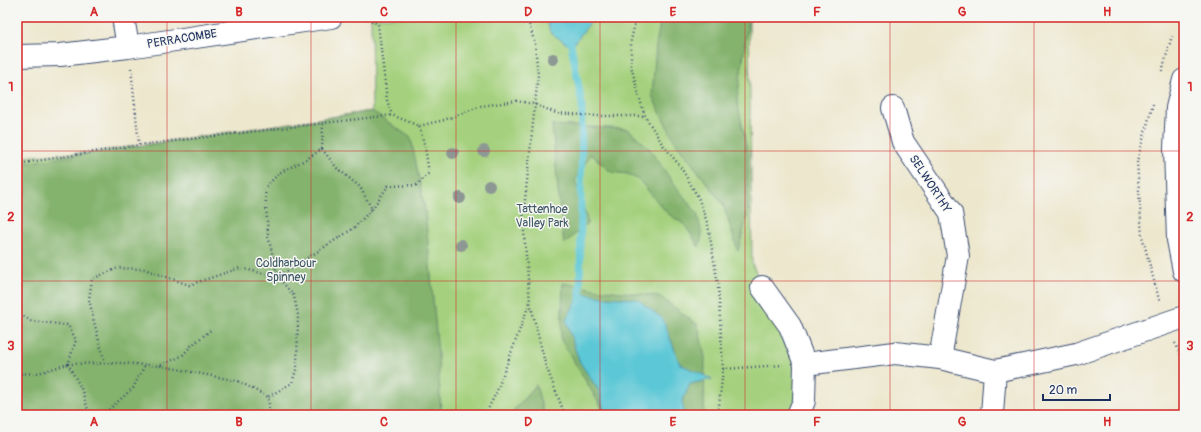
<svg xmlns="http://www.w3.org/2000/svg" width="1201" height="432" viewBox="0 0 1201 432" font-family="Pangolin,sans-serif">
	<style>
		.green { fill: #a5d17e; stroke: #60806e }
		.forest { fill: #84b36d; stroke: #507166 }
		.water { fill: #5cc7d6; stroke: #3c7b9a }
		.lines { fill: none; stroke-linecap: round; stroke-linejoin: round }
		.stream { stroke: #5cc7d6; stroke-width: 7 }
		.street-casing { stroke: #3a4b6f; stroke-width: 24 }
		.path { stroke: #3a4b6f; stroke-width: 2.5; stroke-dasharray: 1 3; stroke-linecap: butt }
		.street { stroke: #fff; stroke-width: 22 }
		.tree { fill: #8d9894 }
		.grid { fill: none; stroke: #d62828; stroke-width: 1; stroke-opacity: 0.55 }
		.labels { text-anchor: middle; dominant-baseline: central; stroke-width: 3; stroke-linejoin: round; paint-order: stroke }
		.street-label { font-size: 12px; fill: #1b2f5e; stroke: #f6f6f2 }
		.park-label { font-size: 12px; fill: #3e5866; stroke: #f6f6f2 }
		.neatline { fill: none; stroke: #d62828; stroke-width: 1.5 }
		.grid-label { font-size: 13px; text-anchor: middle; font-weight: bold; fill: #d62828 }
	</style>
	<rect width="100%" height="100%" fill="#f6f6f2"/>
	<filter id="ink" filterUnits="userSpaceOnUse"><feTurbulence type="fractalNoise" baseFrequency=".025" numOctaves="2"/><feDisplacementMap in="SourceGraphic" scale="8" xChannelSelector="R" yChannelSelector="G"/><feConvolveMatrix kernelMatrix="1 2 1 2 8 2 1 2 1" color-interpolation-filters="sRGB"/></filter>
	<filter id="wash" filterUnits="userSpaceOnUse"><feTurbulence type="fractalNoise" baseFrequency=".012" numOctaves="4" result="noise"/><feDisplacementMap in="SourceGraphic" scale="16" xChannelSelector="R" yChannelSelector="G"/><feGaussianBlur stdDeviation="0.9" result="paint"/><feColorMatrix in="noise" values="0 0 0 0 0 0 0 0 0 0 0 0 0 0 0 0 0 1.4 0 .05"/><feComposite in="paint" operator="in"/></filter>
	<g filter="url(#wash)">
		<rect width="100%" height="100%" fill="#ede7cd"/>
		<path class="green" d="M 371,17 L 749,17 L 752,263 L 762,287 L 805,364 L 798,415 L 17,415 L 17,157 L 96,152 L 372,111 Z"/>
		<path class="forest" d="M 661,17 L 749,17 L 737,100 L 748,154 L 748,213 L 738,251 L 723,204 L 674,140 L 652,96 L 656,46 Z
			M 372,111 L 411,138 L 425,210 L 438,354 L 441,415 L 17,415 L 17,164 Z
			M 552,125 L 628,129 L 650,149 L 673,183 L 697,213 L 702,235 L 699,247 L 685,225 L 667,213 L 640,181 L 628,174 L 611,172 L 591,154 L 575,180 L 588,223 L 564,244 L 560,212 Z
			M 563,283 L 595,289 L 659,296 L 698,325 L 705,357 L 704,415 L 602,415 L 602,408 L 561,340 Z
			M 536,385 L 544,415 L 512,415 L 514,410 Z"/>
		<path class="water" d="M 546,17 L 590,17 L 589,24 L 571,47 L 550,32 Z
			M 581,293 L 604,297 L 637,299 L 663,319 L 680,364 L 712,379 L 690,384 L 682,402 L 685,415 L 605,415 L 599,391 L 579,361 L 566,320 Z"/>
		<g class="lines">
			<path class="stream" d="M 570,39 L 582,104 L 580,301"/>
		</g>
	</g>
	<g filter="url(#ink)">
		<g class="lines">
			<g class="street-casing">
				<path id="street" d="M 123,17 L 128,47
					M 17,56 L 60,55 L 128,47 L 331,17
					M 1184,80 L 1177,108 L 1175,149 L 1178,240 L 1184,271
					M 893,108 L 903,142 L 951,213 L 958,256 L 940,358
					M 762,287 L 790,326 L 805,364 L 804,401 L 798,415
					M 805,364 L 895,353 L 940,358 L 995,371 L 1076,354 L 1184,317
					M 992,415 L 995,371"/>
			</g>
			<path class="path" d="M 364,17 L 378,24 L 387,100 L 392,115
				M 527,17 L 535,44 L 538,75 L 523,219 L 530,302 L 545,363 L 565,415
				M 636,17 L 631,41 L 631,66 L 642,107 L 645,116 L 663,145 L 680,166 L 698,197 L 708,225 L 718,285 L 723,369 L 719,406 L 716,415
				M 131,68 L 139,145
				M 1162,71 L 1172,36
				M 1153,104 L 1137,161 L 1142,236 L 1160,303
				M 322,149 L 337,168 L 360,187 L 372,209 L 354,228 L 278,277 L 268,236 L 265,188 L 279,173 L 305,160 L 322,149 L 323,123
				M 17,164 L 139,145 L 392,115 L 419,126 L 444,120 L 481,106 L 516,101 L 534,104 L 556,113 L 598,116 L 645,116
				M 372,209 L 388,186 L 417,185 L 429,173 L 425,147 L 419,126
				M 17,312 L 31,321 L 68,325 L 76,340 L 68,364 L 120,363 L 161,366 L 238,381 L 268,397 L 270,415
				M 1175,343 L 1184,361
				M 105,363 L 95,326 L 89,299 L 92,279 L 118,268 L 144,269 L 189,285 L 240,268 L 278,277 L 294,296 L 298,315 L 297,367 L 292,383 L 268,397
				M 161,365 L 182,356 L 191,346 L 212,329
				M 723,369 L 783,365
				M 17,374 L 38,373 L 68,364 L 81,388 L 89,413 L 89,415
				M 103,415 L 133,388 L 145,365
				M 485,415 L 497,391 L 530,302"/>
			<use href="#street" class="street"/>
		</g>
		<g class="tree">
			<circle cx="553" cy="59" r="6"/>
			<circle cx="484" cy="151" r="6"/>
			<circle cx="453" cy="153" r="6"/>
			<circle cx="489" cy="186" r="6"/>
			<circle cx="460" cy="198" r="6"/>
			<circle cx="461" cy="245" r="6"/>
		</g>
	</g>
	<path class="grid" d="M 167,17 L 167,415M 311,17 L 311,415M 456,17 L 456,415M 600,17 L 600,415M 745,17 L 745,415M 890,17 L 890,415M 1034,17 L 1034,415M 17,151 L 1184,151M 17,281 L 1184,281"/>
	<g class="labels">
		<g class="street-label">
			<text transform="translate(182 39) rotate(-9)">PERRACOMBE</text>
			<text transform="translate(930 184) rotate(57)">SELWORTHY</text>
		</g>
		<g class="park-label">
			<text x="542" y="209">Tattenhoe<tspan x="542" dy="14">Valley Park</tspan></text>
			<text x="286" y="263">Coldharbour<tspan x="286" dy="14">Spinney</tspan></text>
		</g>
	</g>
	<rect width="1201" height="432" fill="none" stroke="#f6f6f2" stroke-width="44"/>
	<path d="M1043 394v6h67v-6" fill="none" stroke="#1b2f5e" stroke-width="2"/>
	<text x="1049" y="394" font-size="12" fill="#1b2f5e" stroke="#f6f6f2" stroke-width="3" paint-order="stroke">20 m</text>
	<rect x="22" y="22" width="1157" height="388" class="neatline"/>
	<g class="grid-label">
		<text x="94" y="16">A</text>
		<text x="239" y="16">B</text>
		<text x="384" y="16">C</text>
		<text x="528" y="16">D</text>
		<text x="673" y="16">E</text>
		<text x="817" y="16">F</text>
		<text x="962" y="16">G</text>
		<text x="1107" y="16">H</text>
		<text x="11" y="91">1</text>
		<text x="1190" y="91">1</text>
		<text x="11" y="221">2</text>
		<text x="1190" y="221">2</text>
		<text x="11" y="350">3</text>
		<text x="1190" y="350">3</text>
		<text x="94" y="426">A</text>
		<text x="239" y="426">B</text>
		<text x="384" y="426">C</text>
		<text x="528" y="426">D</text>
		<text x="673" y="426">E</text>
		<text x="817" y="426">F</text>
		<text x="962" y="426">G</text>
		<text x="1107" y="426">H</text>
	</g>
</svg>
